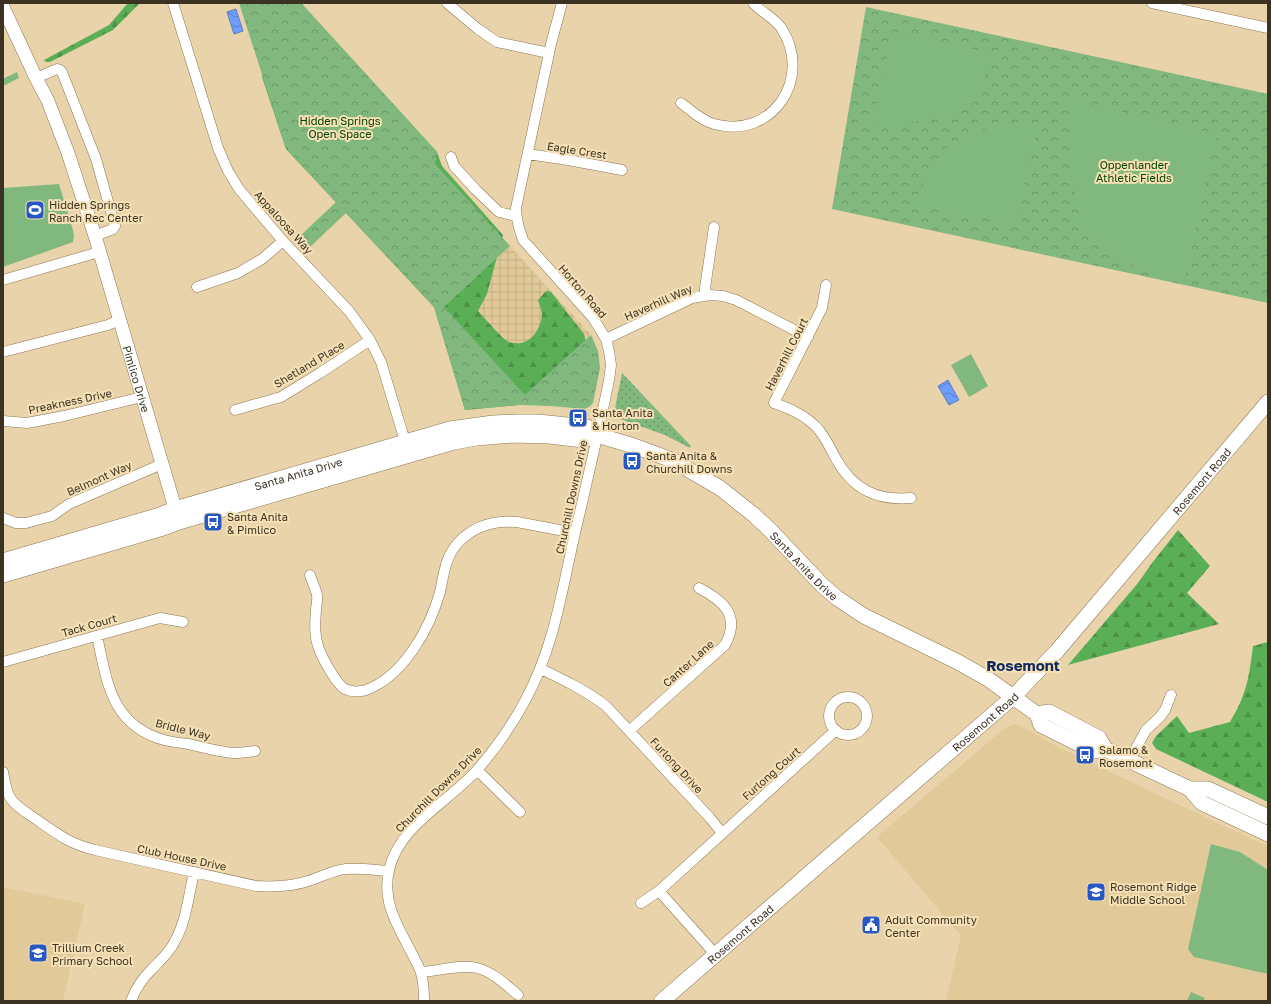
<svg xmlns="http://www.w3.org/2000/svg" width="1271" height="1004" viewBox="0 0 1271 1004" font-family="'Golos Text',sans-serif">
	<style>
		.built { fill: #e2c999 }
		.industrial { fill: url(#industrial-grid) }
		.grass { fill: url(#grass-dots) }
		.forest { fill: url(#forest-firs) }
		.park { fill: url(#park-crowns) }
		.pitch { fill: #81b87d }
		.water { fill: url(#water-waves); stroke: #5e7dbb }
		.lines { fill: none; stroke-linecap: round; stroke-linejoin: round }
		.minor-casing { stroke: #8c7852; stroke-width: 11 }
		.tertiary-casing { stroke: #8c7852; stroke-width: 14 }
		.secondary-casing { stroke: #8c7852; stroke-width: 16 }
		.minor { stroke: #fff; stroke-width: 10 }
		.tertiary { stroke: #fff; stroke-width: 13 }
		.secondary { stroke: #fff; stroke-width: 15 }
		.labels { text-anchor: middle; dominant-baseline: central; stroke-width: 4; stroke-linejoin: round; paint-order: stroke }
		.park-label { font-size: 11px; fill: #044305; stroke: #f6e0b6 }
		.street-label { font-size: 11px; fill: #3b3222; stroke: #f6e0b6 }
		.poi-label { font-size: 11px; fill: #3b3222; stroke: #f6e0b6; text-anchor: start }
		.district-label { font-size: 15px; font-weight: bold; fill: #10295e; stroke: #f6e0b6 }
	</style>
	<defs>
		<pattern id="industrial-grid" width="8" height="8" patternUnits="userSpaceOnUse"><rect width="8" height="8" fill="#e2c999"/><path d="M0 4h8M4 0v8" fill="none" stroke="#c3ad84"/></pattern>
		<pattern id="grass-dots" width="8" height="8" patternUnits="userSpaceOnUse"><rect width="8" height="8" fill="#81b87d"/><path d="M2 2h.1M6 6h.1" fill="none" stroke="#6b9666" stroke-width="1.8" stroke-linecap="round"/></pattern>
		<pattern id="forest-firs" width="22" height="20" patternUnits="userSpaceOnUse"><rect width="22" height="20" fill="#5aaf56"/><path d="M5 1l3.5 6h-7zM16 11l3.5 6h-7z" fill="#4c8f47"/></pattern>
		<pattern id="park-crowns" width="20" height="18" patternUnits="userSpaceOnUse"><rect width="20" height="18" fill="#81b87d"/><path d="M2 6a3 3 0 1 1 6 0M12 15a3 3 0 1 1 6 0" fill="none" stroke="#6b9666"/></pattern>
		<pattern id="water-waves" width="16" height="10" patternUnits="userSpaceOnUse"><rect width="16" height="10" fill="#6d9dfd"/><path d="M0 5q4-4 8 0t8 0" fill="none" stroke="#5b81cc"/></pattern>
	</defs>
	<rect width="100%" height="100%" fill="#e9d3aa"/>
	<path class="built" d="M 1015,724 L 1023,727 L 1056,746 L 1268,847 L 1268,1001 L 946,1001 L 961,936 L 877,837 L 1005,728 Z
		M 3,887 L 85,904 L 63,1001 L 3,1001 Z"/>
	<path class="industrial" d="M 510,246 L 591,335 L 525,396 L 444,307 Z"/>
	<path class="grass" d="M 622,373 L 691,446 L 690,448 L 665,435 L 620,419 C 616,416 615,413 615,408 Z"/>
	<path class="forest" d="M 128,3 L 140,3 L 113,30 L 50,62 L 46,62 L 44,60 L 109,25 Z
		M 301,3 L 437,152 L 442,166 L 503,235 L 487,294 L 478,311 C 484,317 503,340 509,342 C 528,348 540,332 542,315 C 542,310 539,304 538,300 L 546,291 L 551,292 L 584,334 L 586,343 L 519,405 L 465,410 L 434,307 L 286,149 L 262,77 L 279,48 Z
		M 1178,530 L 1210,566 L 1187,593 L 1219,624 L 1068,665 L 1138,583 L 1152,563 Z
		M 1268,642 L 1268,802 L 1156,749 L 1152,743 L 1156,736 L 1177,716 L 1189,733 L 1230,722 C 1247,694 1249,677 1253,646 Z"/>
	<path class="park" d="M 239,3 L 301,3 L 437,152 L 435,164 L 510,246 L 444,307 L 525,395 L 591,335 L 598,351 L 600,368 L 593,403 L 589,407 L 584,409 L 551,406 L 519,405 L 465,410 L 434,307 L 346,213 L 310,247 L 300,236 L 336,202 L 286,149 Z
		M 866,7 L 1268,94 L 1268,303 L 832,209 Z
		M 17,72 L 19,78 L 3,86 L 3,79 Z"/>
	<path class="pitch" d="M 899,32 L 990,53 C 986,69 984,85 975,100 C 963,120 894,125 872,123 L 891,37 Z
		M 1070,100 L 1217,134 L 1184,282 L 1149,274 L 1122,259 L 1082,228 L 1070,165 Z
		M 992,127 L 1019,127 L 1037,130 L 1016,219 L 1009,223 L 917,206 C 922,178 938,148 965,136 C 974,133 983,130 992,127 Z
		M 59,184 L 73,230 L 74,235 L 73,242 L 3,267 L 3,188 Z
		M 971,354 L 988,386 L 969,397 L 951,365 Z
		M 1211,844 L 1240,852 L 1268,870 L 1268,974 L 1194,957 L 1188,949 Z
		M 1191,992 L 1205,998 L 1203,1001 L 1187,1001 Z"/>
	<path class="water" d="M 236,9 L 243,31 L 234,34 L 227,12 Z
		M 948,380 L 959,400 L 949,405 L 938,386 Z"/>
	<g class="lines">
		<g class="minor-casing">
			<path id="minor" d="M 173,3 L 218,148 L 228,171 L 239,189 L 283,241 L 349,311 L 370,340 L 381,362 L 405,441
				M 447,3 L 478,29 L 497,42 L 549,53
				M 1152,3 L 1268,28
				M 36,78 L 57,69 L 60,70 L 62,72 L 96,159 L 115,226 L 113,229 L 95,236
				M 681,103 C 692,111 702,121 714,124 C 772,140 813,79 782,29 C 775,18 762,13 753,3
				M 528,154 L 568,160 L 622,170
				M 451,157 L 454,166 L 476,190 L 499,212 L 516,216
				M 3,280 L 99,252
				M 826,285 L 822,308 L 774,403 C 791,409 807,416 819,430 C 826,439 831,449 836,459 C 853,489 876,501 911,498
				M 197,287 L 238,273 L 262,259 L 283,241
				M 705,296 L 705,288 L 714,227
				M 606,339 L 692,298 L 710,295 L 723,296 L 736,300 L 808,337
				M 3,352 L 108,325 L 119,320
				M 235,410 L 281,397 L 320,373 L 370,340
				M 3,421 L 27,423 L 64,416 L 142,397
				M 3,518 L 16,523 L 26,523 L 52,516 L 69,504 L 162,464
				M 310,575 C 312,582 316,589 317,595 C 318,600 316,606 316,610 C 315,624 314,636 319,649 C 323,659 336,684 345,689 C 351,692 360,692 366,690 C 404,676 430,628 440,592 C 444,574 445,558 457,544 C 473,526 494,520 517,522 L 575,533
				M 97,636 C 107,682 111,725 164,740 C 172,742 180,743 188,744 C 203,747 219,752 234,753 C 240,753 248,752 255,751
				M 3,662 L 160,618 L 183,622
				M 541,669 C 564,680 585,690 606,706 L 710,818 L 722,833
				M829 716a19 19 0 1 1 38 0a19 19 0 1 1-38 0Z
				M 629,731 L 725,645 C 741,616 724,601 699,588
				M 1129,761 L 1146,730 L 1160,717 L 1165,710 L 1171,695
				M 477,770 L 520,812
				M 3,772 C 5,781 6,792 11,799 C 18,809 31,815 40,822 C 60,836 71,844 95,850 L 256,886 C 273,887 291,887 308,881 C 320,878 332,870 346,869 C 360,868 375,870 389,871
				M 659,891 L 716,955
				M 641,903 L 659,891 L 836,730
				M 421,972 C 438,971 460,964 477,968 C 493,972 506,985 518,995
				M 131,1001 C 135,990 143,978 151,970 C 160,961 170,952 175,941 C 186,922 189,894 194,872
				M 424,1001 C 424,991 424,980 420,970 C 406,937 380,909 389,870 C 399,825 449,802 477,770 C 496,748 513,724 526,699 C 554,647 562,590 575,533 C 587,482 599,431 609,380 L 611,365 L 609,351 L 606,339 L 593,318 L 523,240 C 519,229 516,220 516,208 L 551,44 L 562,3"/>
		</g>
		<g class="tertiary-casing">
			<g id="tertiary">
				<path id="s1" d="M 3,7 L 36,78 L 48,101 L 68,153 L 95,236 L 178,518"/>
			</g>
		</g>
		<g class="secondary-casing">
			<g id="secondary">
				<path id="s2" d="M 3,561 L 160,515 L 175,509 L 450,429 L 493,423 L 519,422 L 538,422 L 587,427 L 597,435 L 634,446 L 672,460 L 720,488 L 754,515 L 769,529 L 822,585 L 837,598 L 864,616 L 958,662 L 988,679 L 1037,714 L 1041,725 L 1093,751 L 1105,749 L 1190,789 L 1202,803 L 1268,834"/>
				<path d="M 3,575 L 163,528 L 179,522 L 454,442 L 476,438 L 514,435 L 549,436 L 583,440 L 597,435"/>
				<path d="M 1037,714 L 1049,712 L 1099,738 L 1105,749"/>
				<path d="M 1190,789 L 1208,789 L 1268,817"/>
				<path id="s3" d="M 662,1001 L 1013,697 L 1057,651 L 1268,402"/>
			</g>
		</g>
		<use href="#minor" class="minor"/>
		<use href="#tertiary" class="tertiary"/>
		<use href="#secondary" class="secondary"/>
	</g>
	<defs>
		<g id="stadium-square" transform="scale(1)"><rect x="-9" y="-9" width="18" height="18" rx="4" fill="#2557c5" stroke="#f6e0b6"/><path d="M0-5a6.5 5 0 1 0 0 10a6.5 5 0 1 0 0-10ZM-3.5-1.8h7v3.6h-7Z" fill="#fff"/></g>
		<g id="bus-square" transform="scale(1)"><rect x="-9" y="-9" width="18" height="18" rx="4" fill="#2557c5" stroke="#f6e0b6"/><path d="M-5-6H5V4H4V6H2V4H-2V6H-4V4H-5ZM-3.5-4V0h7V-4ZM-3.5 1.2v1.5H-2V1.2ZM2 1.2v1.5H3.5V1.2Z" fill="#fff"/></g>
		<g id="school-square" transform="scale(1)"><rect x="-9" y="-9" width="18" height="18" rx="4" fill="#2557c5" stroke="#f6e0b6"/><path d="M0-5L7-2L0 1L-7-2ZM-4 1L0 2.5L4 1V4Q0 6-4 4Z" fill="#fff"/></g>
		<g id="civic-square" transform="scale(1)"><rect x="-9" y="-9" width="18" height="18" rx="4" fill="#2557c5" stroke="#f6e0b6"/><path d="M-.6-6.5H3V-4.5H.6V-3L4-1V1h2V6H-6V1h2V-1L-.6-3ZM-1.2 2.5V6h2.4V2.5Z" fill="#fff"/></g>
	</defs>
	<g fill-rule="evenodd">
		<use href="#stadium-square" x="35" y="210"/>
		<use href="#bus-square" x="578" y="418"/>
		<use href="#bus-square" x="632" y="461"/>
		<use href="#bus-square" x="213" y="522"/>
		<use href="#bus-square" x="1085" y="755"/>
		<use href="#school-square" x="1096" y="892"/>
		<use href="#civic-square" x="871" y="925"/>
		<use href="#school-square" x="38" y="953"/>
	</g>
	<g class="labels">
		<g class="park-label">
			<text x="340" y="120">Hidden Springs<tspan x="340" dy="13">Open Space</tspan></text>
			<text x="1134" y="164">Oppenlander<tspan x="1134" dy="13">Athletic Fields</tspan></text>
		</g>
		<g class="street-label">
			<text transform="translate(577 150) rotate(9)">Eagle Crest</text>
			<text transform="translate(284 222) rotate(48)">Appaloosa Way</text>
			<text transform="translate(583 291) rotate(49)">Horton Road</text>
			<text transform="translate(658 302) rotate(-24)">Haverhill Way</text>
			<text transform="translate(786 354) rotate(-63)">Haverhill Court</text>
			<text transform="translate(309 364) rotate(-31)">Shetland Place</text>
			<text stroke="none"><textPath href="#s1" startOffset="396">Pimlico Drive</textPath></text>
			<text transform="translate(70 401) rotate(-12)">Preakness Drive</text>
			<text stroke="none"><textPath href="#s2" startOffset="308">Santa Anita Drive</textPath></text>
			<text transform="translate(99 478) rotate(-24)">Belmont Way</text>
			<text stroke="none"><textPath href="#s3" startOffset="751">Rosemont Road</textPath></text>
			<text transform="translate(571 497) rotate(-78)">Churchill Downs Drive</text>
			<text stroke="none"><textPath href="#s2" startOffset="866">Santa Anita Drive</textPath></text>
			<text transform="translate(89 625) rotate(-16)">Tack Court</text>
			<text transform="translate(688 663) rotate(-42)">Canter Lane</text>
			<text stroke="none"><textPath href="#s3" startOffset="427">Rosemont Road</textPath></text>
			<text transform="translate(183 729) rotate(14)">Bridle Way</text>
			<text transform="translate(677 765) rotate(47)">Furlong Drive</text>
			<text transform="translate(771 773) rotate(-42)">Furlong Court</text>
			<text transform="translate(438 789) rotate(-45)">Churchill Downs Drive</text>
			<text transform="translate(182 857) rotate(12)">Club House Drive</text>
			<text stroke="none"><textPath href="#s3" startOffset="103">Rosemont Road</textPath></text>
		</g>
		<g class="poi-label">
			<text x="49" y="204">Hidden Springs<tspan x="49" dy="13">Ranch Rec Center</tspan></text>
			<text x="592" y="412">Santa Anita<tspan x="592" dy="13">&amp; Horton</tspan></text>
			<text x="646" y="455">Santa Anita &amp;<tspan x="646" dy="13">Churchill Downs</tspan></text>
			<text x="227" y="516">Santa Anita<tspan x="227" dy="13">&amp; Pimlico</tspan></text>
			<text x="1099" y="749">Salamo &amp;<tspan x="1099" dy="13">Rosemont</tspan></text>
			<text x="1110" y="886">Rosemont Ridge<tspan x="1110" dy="13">Middle School</tspan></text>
			<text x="885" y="919">Adult Community<tspan x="885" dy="13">Center</tspan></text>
			<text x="52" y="947">Trillium Creek<tspan x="52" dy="13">Primary School</tspan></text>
		</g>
		<g class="district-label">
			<text x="1023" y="665">Rosemont</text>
		</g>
	</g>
	<rect width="1271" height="1004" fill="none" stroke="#3b3222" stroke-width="8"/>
</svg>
